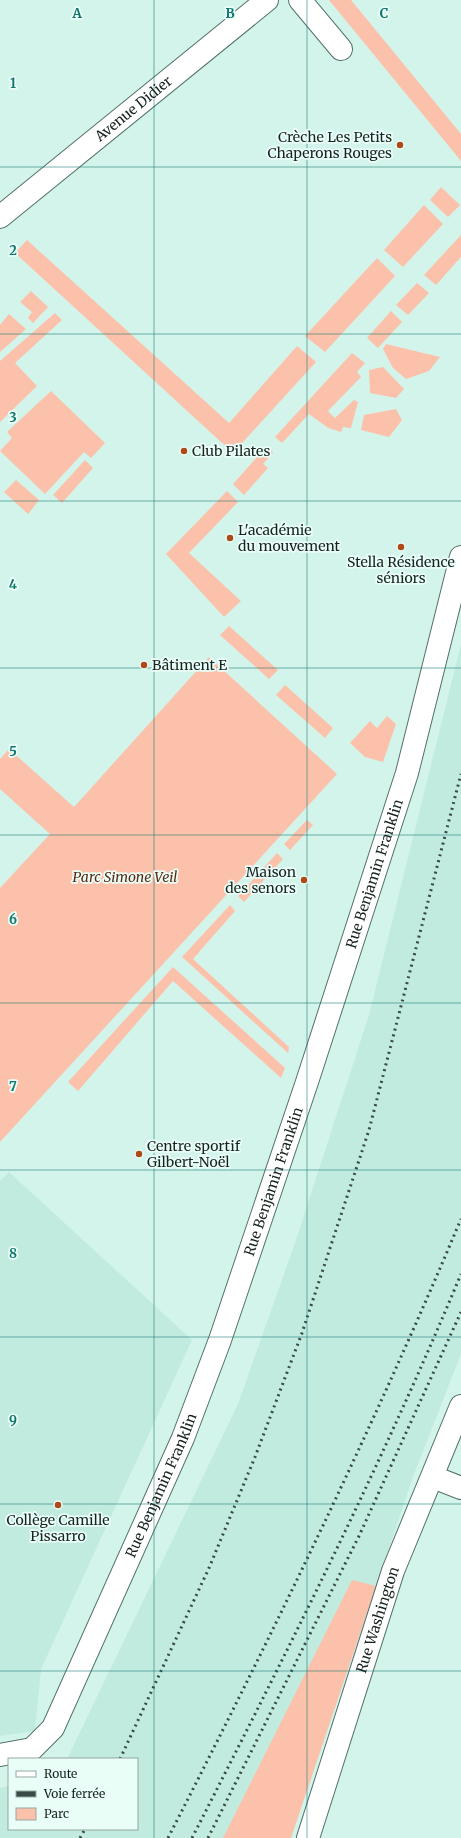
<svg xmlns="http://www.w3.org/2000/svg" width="461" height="1838" viewBox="0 0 461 1838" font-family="Merriweather,serif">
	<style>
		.built { fill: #c1ebdf }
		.green { fill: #fcc1aa }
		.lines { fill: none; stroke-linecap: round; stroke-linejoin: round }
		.minor-casing { stroke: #547169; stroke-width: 24 }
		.minor { stroke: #fff; stroke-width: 22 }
		.rail { stroke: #3a4a46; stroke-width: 3; stroke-dasharray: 2 4; stroke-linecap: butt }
		.grid { fill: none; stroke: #0f766e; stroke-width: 1; stroke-opacity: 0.55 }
		.poi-dot { fill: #ae4918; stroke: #eafef8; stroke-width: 1.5 }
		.labels { text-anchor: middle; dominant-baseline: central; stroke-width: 3.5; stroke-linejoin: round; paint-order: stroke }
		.street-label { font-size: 14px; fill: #172320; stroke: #eafef8 }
		.poi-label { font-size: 14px; fill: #172320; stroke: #eafef8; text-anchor: start }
		.park-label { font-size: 14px; font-style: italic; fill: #5a2913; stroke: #eafef8 }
		.grid-label { font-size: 13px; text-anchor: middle; font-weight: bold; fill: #0f766e; stroke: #eafef8; stroke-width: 3.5; stroke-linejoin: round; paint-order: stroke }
	</style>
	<rect width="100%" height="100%" fill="#d3f4ea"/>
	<path class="built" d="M 461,644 L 461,1354 L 413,1477 L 291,1838 L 0,1838 L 0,1788 L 9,1786 L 9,1829 L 137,1829 L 137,1759 L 67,1759 L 238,1404 L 295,1243 L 369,1015 Z
		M 9,1172 L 192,1340 L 41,1669 L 35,1731 L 0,1736 L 0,1181 Z"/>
	<path class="green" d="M 329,0 L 351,0 L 461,134 L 461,161 Z
		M 441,187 L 460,205 L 448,217 L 430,200 Z
		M 424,205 L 443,224 L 403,267 L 384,250 Z
		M 461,235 L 461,257 L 436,285 L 424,275 Z
		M 27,240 L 229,423 L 297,346 L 316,362 L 233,453 L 15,253 Z
		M 377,258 L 395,276 L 325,352 L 305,336 Z
		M 417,283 L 429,293 L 408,315 L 396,305 Z
		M 31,291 L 48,307 L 33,323 L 28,318 L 32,312 L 20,302 Z
		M 391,311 L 402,322 L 378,348 L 367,338 Z
		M 55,313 L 62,320 L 15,363 L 37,386 L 0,422 L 0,361 Z
		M 9,314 L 26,329 L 0,352 L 0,325 Z
		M 386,344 L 440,357 L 429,371 L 406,379 L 393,368 L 383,349 Z
		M 352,353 L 365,363 L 357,372 L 361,377 L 328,411 L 335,418 L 354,400 L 358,402 L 351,428 L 343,427 L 341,432 L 328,428 L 309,414 L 282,443 L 275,437 Z
		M 383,367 L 404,389 L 396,398 L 370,393 L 369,370 Z
		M 51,391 L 105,443 L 91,458 L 84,452 L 45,494 L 0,451 L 12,438 L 7,432 Z
		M 396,409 L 402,420 L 389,437 L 361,430 L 364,415 Z
		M 267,446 L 273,453 L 263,464 L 268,468 L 244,495 L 233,484 Z
		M 85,460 L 93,468 L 62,503 L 53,495 Z
		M 16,480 L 39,500 L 28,514 L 4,492 Z
		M 227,491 L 238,502 L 189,553 L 241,601 L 224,617 L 166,554 Z
		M 229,626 L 278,670 L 269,679 L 220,635 Z
		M 209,657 L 337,774 L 0,1142 L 0,888 L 50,834 L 0,789 L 0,759 L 9,749 L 74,807 Z
		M 285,685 L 333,728 L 325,738 L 276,695 Z
		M 387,716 L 396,724 L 383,762 L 365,757 L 350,743 L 370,721 L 377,728 Z
		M 307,820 L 313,825 L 290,850 L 284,844 Z
		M 277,853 L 283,859 L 244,902 L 238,896 Z
		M 230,905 L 235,911 L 193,959 L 289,1047 L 288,1053 L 182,957 Z
		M 173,967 L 285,1068 L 281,1078 L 173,981 L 78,1091 L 68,1082 Z
		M 352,1580 L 376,1586 L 291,1838 L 223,1838 Z"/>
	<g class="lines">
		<g class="minor-casing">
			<g id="minor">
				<path d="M 300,0 L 341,49"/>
				<path id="s1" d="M 0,217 L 267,0"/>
				<path d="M 433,1477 L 461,1488"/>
				<path id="s2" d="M 0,1755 L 32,1749 L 53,1728 L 183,1438 L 220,1340 L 307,1082 L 407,773 L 461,557"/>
				<path id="s3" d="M 308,1838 L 393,1571 L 461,1406"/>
			</g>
		</g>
		<use href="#minor" class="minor"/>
		<path class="rail" d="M 120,1759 L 209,1568 L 255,1457 L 302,1333 L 369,1130 L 461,774
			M 80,1838 L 85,1829
			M 168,1838 C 272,1635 372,1430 461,1219
			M 192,1838 C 287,1652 381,1466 461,1274
			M 208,1838 L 359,1536 L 461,1312"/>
	</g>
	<path class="grid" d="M 154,0 L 154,1838M 307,0 L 307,1838M 0,167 L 461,167M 0,334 L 461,334M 0,501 L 461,501M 0,668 L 461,668M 0,835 L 461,835M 0,1003 L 461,1003M 0,1170 L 461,1170M 0,1337 L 461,1337M 0,1504 L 461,1504M 0,1671 L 461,1671"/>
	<g class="poi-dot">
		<circle cx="400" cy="145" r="4"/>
		<circle cx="184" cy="451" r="4"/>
		<circle cx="230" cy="538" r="4"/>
		<circle cx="401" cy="547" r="4"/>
		<circle cx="144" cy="665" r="4"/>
		<circle cx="304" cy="880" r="4"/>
		<circle cx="139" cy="1154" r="4"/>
		<circle cx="58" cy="1505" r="4"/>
	</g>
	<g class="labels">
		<g class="street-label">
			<text stroke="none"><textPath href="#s1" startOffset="172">Avenue Didier</textPath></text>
			<text stroke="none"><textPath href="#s2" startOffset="976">Rue Benjamin Franklin</textPath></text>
			<text stroke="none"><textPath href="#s2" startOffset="652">Rue Benjamin Franklin</textPath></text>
			<text stroke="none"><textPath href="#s2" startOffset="328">Rue Benjamin Franklin</textPath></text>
			<text stroke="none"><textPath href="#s3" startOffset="229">Rue Washington</textPath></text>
		</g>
		<g class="poi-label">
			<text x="392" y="137" text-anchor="end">Crèche Les Petits<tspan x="392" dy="16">Chaperons Rouges</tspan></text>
			<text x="192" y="451">Club Pilates</text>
			<text x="238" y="530">L'académie<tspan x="238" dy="16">du mouvement</tspan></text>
			<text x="401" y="562" text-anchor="middle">Stella Résidence<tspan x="401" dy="16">séniors</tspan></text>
			<text x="152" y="665">Bâtiment E</text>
			<text x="296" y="872" text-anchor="end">Maison<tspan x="296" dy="16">des senors</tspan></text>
			<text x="147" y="1146">Centre sportif<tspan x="147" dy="16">Gilbert-Noël</tspan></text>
			<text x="58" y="1520" text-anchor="middle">Collège Camille<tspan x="58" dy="16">Pissarro</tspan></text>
		</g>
		<g class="park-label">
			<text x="125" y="877">Parc Simone Veil</text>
		</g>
	</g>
	<g class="grid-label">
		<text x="77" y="18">A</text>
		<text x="230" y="18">B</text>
		<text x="384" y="18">C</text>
		<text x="13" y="88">1</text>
		<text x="13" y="255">2</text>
		<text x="13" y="422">3</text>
		<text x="13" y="589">4</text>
		<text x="13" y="756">5</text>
		<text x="13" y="924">6</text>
		<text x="13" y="1091">7</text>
		<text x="13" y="1258">8</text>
		<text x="13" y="1425">9</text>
	</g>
	<rect x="8" y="1758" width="130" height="72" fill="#eafef8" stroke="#96a6a2"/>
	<rect x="16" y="1771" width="20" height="6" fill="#ffffff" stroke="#96a6a2"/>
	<text x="44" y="1778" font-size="12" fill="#172320">Route</text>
	<rect x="16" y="1791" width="20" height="6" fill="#3a4a46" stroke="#96a6a2"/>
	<text x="44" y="1798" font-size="12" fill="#172320">Voie ferrée</text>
	<rect x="16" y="1808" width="20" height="12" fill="#fcc1aa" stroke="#96a6a2"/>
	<text x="44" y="1818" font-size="12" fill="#172320">Parc</text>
</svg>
